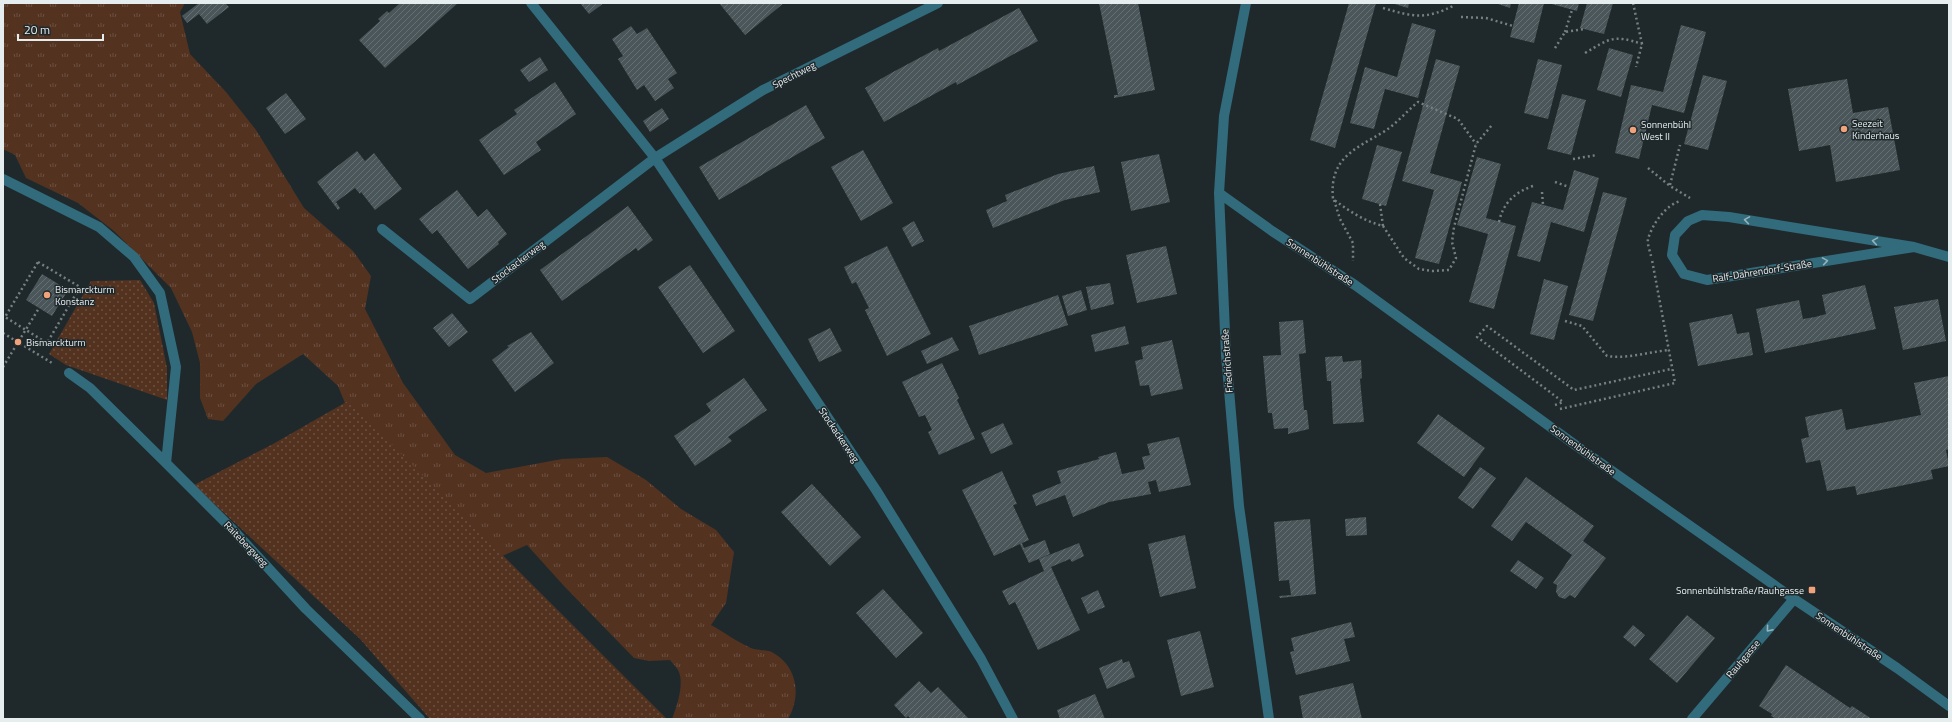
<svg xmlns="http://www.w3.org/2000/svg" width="1952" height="722" viewBox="0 0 1952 722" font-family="'Titillium Web',sans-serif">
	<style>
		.grass { fill: url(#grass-tufts) }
		.park { fill: url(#park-dots) }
		.building { fill: url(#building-hatch) }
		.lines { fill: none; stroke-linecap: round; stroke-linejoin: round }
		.path { stroke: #767f81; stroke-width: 2.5; stroke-dasharray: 2 3; stroke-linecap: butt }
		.minor { stroke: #326c7c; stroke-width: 10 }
		.oneway { stroke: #95b3bb }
		.poi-dot { fill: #f0a27a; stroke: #1f292c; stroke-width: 1.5 }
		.labels { text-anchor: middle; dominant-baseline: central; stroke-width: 3; stroke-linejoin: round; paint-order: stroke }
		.street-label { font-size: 10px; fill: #e6edef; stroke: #1f292c }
		.poi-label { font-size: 10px; fill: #e6edef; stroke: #1f292c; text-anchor: start }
	</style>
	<defs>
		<pattern id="grass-tufts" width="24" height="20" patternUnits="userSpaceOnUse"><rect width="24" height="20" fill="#533220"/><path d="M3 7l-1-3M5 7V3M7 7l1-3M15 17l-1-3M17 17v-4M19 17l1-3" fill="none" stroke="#6c5041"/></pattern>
		<pattern id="park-dots" width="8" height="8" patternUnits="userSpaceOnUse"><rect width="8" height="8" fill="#533220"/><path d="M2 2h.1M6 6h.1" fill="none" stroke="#6c5041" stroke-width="1.8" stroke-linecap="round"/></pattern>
		<pattern id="building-hatch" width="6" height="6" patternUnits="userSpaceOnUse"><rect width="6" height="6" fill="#4a5659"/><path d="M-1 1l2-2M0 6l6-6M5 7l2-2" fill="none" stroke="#646f71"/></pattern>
	</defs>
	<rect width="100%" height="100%" fill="#1f292c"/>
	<path class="grass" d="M 3,3 L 185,3 L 180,12 L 190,54 L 226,92 L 256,130 L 304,208 L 353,251 L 371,276 L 365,309 L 403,383 L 455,455 L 486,473 L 562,459 L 607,457 L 646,480 L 681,509 L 716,530 L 734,552 L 726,603 L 711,625 C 724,632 737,642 751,648 C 758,651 769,649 775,654 C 798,668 801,697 788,719 L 672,719 C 677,706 685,683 678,670 C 676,666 672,663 670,660 L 649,661 L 634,658 L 564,586 L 527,545 L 462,574 L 358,435 L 338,386 L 303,354 L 256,384 L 223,421 L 208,419 L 200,398 L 200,363 L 192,332 L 171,288 L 114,231 L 78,203 L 26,178 L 15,155 L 3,149 Z"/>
	<path class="park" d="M 140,280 L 154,303 L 167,368 L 167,400 L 66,365 L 49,354 L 91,281 Z
		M 348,401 L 667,719 L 430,719 L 360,639 L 194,485 L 273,444 Z"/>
	<path class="building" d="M 199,3 L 225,3 L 229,7 L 207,24 L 199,14 L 187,23 L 182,16 Z
		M 400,3 L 458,3 L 385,68 L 359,40 L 380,21 L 378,19 L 387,11 L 389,13 Z
		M 580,3 L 604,3 L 589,14 Z
		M 719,3 L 784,3 L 745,35 Z
		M 1099,3 L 1138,3 L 1155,90 L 1114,98 L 1114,95 L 1118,95 Z
		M 1349,3 L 1376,3 L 1335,148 L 1310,140 Z
		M 1391,3 L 1409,3 L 1408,8 Z
		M 1495,3 L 1511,3 L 1510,8 Z
		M 1519,3 L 1544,3 L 1534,43 L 1510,37 Z
		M 1548,3 L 1579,3 L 1577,11 Z
		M 1587,3 L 1613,3 L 1604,34 L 1580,28 Z
		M 1019,8 L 1038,41 L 957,85 L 956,82 L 884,122 L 865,88 L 893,72 L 938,48 L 939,51 Z
		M 1412,23 L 1436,30 L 1418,98 L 1385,89 L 1374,129 L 1350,123 L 1365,67 L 1397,77 Z
		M 1681,25 L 1706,32 L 1684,113 L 1652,105 L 1639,159 L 1615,153 L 1631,85 L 1663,92 Z
		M 631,26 L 637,34 L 647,28 L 677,73 L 668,79 L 674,88 L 655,101 L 644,85 L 637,90 L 618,59 L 623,56 L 612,39 Z
		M 1609,48 L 1633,55 L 1621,97 L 1597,90 Z
		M 540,57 L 548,70 L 529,82 L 520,70 Z
		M 1436,59 L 1460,66 L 1430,173 L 1462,182 L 1439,264 L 1415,258 L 1434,190 L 1402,181 Z
		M 1538,59 L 1562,65 L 1548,119 L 1524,113 Z
		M 1703,75 L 1727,81 L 1708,150 L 1684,144 Z
		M 1847,79 L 1853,113 L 1888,107 L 1900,170 L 1836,182 L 1830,145 L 1799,151 L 1788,89 Z
		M 555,82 L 576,114 L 536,142 L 541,150 L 504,175 L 479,140 L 517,114 L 514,110 Z
		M 286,93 L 306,119 L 285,134 L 266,108 Z
		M 1562,94 L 1586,100 L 1571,155 L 1547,149 Z
		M 806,105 L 825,138 L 719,200 L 699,167 Z
		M 662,108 L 669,119 L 650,132 L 643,121 Z
		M 1377,145 L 1402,152 L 1386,206 L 1362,199 Z
		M 863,150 L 893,203 L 861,221 L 831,167 Z
		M 357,151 L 365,161 L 374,153 L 402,189 L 375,210 L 361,192 L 360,194 L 355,188 L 336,202 L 340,208 L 338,210 L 317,182 Z
		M 1159,154 L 1170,202 L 1131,211 L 1121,162 Z
		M 1477,157 L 1501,164 L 1486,218 L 1516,226 L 1494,309 L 1469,302 L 1488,234 L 1457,225 Z
		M 1094,166 L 1100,192 L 1065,200 L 993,228 L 986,210 L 1007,201 L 1005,195 L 1058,174 Z
		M 1574,170 L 1599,178 L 1584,232 L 1551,222 L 1540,262 L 1517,256 L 1532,202 L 1563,210 Z
		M 457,190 L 478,217 L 487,209 L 507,234 L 498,242 L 499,244 L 468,269 L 437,230 L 432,234 L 419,219 Z
		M 1603,192 L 1627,198 L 1593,321 L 1569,315 Z
		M 628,206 L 653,240 L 638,251 L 636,248 L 562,301 L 540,270 Z
		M 914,221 L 924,241 L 912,247 L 902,228 Z
		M 887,246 L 931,334 L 887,356 L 865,310 L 869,308 L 856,282 L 852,284 L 844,267 Z
		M 1166,246 L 1177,294 L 1137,303 L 1126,255 Z
		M 690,265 L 735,331 L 703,353 L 658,287 Z
		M 42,274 L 68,290 L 52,316 L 26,300 Z
		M 1544,279 L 1568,286 L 1554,340 L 1530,334 Z
		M 1110,283 L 1114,304 L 1091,310 L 1086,287 Z
		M 1865,285 L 1876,329 L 1765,353 L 1756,309 L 1799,300 L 1803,319 L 1815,317 L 1826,314 L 1822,295 Z
		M 1081,290 L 1087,310 L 1068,316 L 1062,296 Z
		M 1058,295 L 1068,325 L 979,355 L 969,326 Z
		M 1938,299 L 1946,341 L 1903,350 L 1894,307 Z
		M 452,313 L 468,332 L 449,347 L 433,328 Z
		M 1732,314 L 1737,334 L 1749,332 L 1753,355 L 1698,366 L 1689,323 Z
		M 1303,320 L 1306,353 L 1299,354 L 1304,410 L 1307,410 L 1309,429 L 1288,434 L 1288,428 L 1274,429 L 1272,413 L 1268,413 L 1263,356 L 1281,355 L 1279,322 Z
		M 1125,326 L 1129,344 L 1095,352 L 1091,335 Z
		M 830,328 L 842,351 L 819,362 L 808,339 Z
		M 531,332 L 554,363 L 515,392 L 492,360 L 509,347 L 507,346 Z
		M 952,337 L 959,350 L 927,364 L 921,351 Z
		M 1172,340 L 1183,389 L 1151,396 L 1149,385 L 1140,386 L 1135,361 L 1143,359 L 1141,347 Z
		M 1342,356 L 1343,362 L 1361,360 L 1362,378 L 1360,379 L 1364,422 L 1333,424 L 1331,381 L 1327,381 L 1325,357 Z
		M 942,363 L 959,398 L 957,400 L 975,439 L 939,455 L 928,432 L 932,430 L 925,415 L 919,417 L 902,382 Z
		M 1949,376 L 1949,449 L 1946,450 L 1949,466 L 1931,470 L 1933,479 L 1857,495 L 1855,486 L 1827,491 L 1820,460 L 1806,463 L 1801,439 L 1809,437 L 1805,417 L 1842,409 L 1846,430 L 1921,415 L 1914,383 Z
		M 744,378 L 767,410 L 728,437 L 732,441 L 695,466 L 674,436 L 711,411 L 706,404 Z
		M 1438,414 L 1485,448 L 1464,477 L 1417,443 Z
		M 1003,423 L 1013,444 L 991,454 L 981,433 Z
		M 1179,437 L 1191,485 L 1159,492 L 1156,480 L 1148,482 L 1151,494 L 1109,502 L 1073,517 L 1065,495 L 1036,506 L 1032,495 L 1061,483 L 1057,471 L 1099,459 L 1098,457 L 1116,452 L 1122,474 L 1145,469 L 1142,457 L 1150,455 L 1147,444 Z
		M 1480,467 L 1496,478 L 1473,509 L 1458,498 Z
		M 1002,471 L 1017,504 L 1013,505 L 1029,540 L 1022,543 L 1024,548 L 1045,540 L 1050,554 L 1029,563 L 1020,544 L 994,556 L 962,490 Z
		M 1526,477 L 1594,526 L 1583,541 L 1606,558 L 1575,598 L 1570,595 L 1565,599 L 1559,597 L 1556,592 L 1557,585 L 1553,583 L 1572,555 L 1526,522 L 1512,541 L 1491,526 Z
		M 812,484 L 861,537 L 830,566 L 781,512 Z
		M 1366,517 L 1367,535 L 1346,536 L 1345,519 Z
		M 1310,519 L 1316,594 L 1280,598 L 1279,596 L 1291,595 L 1289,580 L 1279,581 L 1274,522 Z
		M 1185,535 L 1196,588 L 1160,597 L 1148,544 Z
		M 1079,543 L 1084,556 L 1072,562 L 1070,559 L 1051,567 L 1080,630 L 1038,650 L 1015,602 L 1009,605 L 1002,591 L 1044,571 L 1039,559 Z
		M 1518,560 L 1544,578 L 1536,589 L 1510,571 Z
		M 883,589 L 923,633 L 896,658 L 856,613 Z
		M 1098,590 L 1105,607 L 1088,614 L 1081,598 Z
		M 1687,615 L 1715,638 L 1677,683 L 1649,659 Z
		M 1351,622 L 1355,637 L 1344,639 L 1350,661 L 1296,675 L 1290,652 L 1294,651 L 1291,638 Z
		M 1633,625 L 1645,635 L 1635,647 L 1623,637 Z
		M 1200,631 L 1214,687 L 1181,696 L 1167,640 Z
		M 1122,659 L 1123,663 L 1129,661 L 1135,677 L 1107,689 L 1099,668 Z
		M 1786,665 L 1850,708 L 1852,706 L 1872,719 L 1776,719 L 1771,716 L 1772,714 L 1759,706 Z
		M 919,681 L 931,693 L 938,687 L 969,719 L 911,719 L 908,716 L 906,718 L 894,705 Z
		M 1353,683 L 1362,719 L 1303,719 L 1299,696 Z
		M 1095,694 L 1105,719 L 1060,719 L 1057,710 Z"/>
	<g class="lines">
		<path class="path" d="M 1633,3 L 1642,44 L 1636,67
			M 1383,8 C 1414,17 1425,20 1455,5
			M 1461,17 L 1486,18 L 1513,26
			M 1565,32 L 1572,10
			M 1555,48 L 1565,32 L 1584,29
			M 1585,53 C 1609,39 1613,34 1642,44
			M 1573,159 L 1597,155
			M 1648,168 L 1670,186 L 1690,198
			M 1555,182 L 1569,187
			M 1670,185 L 1680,145
			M 1542,192 L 1543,205
			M 1334,200 L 1340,219 L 1353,243 L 1353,261
			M 1380,204 L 1383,226 C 1364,221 1349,211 1333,199 C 1329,158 1355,149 1385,131 C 1397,123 1407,111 1418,102 L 1458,119 L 1476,144
			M 1499,222 C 1503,203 1515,192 1533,186
			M 1383,226 L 1404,258 L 1419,269 L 1432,271 L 1449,270 L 1456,258 L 1452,242 L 1454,227 L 1476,144 L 1492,125
			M 1651,256 C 1650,251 1647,244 1648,239 C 1652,225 1666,204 1681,201
			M 38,262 L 80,287 L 47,343 L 5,317 Z
			M 1565,321 L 1582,326 L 1607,356 C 1628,359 1648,352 1669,350
			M 3,333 L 52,363
			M 3,367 L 39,308
			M 1555,405 L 1563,402 L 1477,337 L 1487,326 L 1574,390 L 1671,369
			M 1560,409 L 1675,383 L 1652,260"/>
		<path class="minor" d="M 531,3 L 655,158 L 876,490 L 981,659 L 1013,719
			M 1246,3 L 1224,116 L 1219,193 L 1226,355 L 1239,506 L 1269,719
			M 3,179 L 99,227 L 134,257 L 160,293 L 176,367 L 166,463
			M 1219,193 L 1272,231 L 1355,285 L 1585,452 L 1794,599 L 1897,668 L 1949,706
			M 382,229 L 470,299 L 655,158 L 763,90 L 938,3
			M 1914,247 L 1707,280 L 1684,274 L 1672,255 L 1675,235 L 1688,221 L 1702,215 L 1729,217 L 1914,247 L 1949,257
			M 69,373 L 90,388 L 166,463 L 235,532 L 306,609 L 420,719
			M 1692,719 L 1794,599"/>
	</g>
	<defs><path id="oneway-chevron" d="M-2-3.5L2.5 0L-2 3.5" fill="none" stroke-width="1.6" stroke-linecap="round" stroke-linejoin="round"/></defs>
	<g class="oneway">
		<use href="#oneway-chevron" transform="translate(1747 220) rotate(-171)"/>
		<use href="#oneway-chevron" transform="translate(1875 241) rotate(-171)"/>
		<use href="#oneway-chevron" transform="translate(1825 261) rotate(-9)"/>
		<use href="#oneway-chevron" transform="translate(1769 629) rotate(130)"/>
	</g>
	<g class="poi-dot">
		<circle cx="1844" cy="129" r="4"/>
		<circle cx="1633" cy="130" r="4"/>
		<circle cx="47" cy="295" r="4"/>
		<circle cx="18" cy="342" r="4"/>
		<rect x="1808" y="586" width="8" height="8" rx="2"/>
	</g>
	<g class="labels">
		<g class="street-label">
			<text transform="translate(794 75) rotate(-27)">Spechtweg</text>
			<text transform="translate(518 262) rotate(-37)">Stockackerweg</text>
			<text transform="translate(1320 262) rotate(33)">Sonnenbühlstraße</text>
			<text transform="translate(1762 271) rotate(-9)">Ralf-Dahrendorf-Straße</text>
			<text transform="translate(1227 361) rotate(-94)">Friedrichstraße</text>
			<text transform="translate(839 435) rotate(56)">Stockackerweg</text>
			<text transform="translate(1583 450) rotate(36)">Sonnenbühlstraße</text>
			<text transform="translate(246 544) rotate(46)">Raitebergweg</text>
			<text transform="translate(1849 636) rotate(34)">Sonnenbühlstraße</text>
			<text transform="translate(1743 659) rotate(-50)">Rauhgasse</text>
		</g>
		<g class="poi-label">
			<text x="1852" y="123">Seezeit<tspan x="1852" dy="12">Kinderhaus</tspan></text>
			<text x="1641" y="124">Sonnenbühl<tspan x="1641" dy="12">West II</tspan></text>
			<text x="55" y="289">Bismarckturm<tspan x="55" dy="12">Konstanz</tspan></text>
			<text x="26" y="342">Bismarckturm</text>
			<text x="1804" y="590" text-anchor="end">Sonnenbühlstraße/Rauhgasse</text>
		</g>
	</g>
	<rect width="1952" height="722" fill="none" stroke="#e6edef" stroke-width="8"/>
	<path d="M18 34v6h85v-6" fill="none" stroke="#e6edef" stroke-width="2"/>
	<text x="24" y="34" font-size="12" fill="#e6edef" stroke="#1f292c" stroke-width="3" paint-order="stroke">20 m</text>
</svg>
